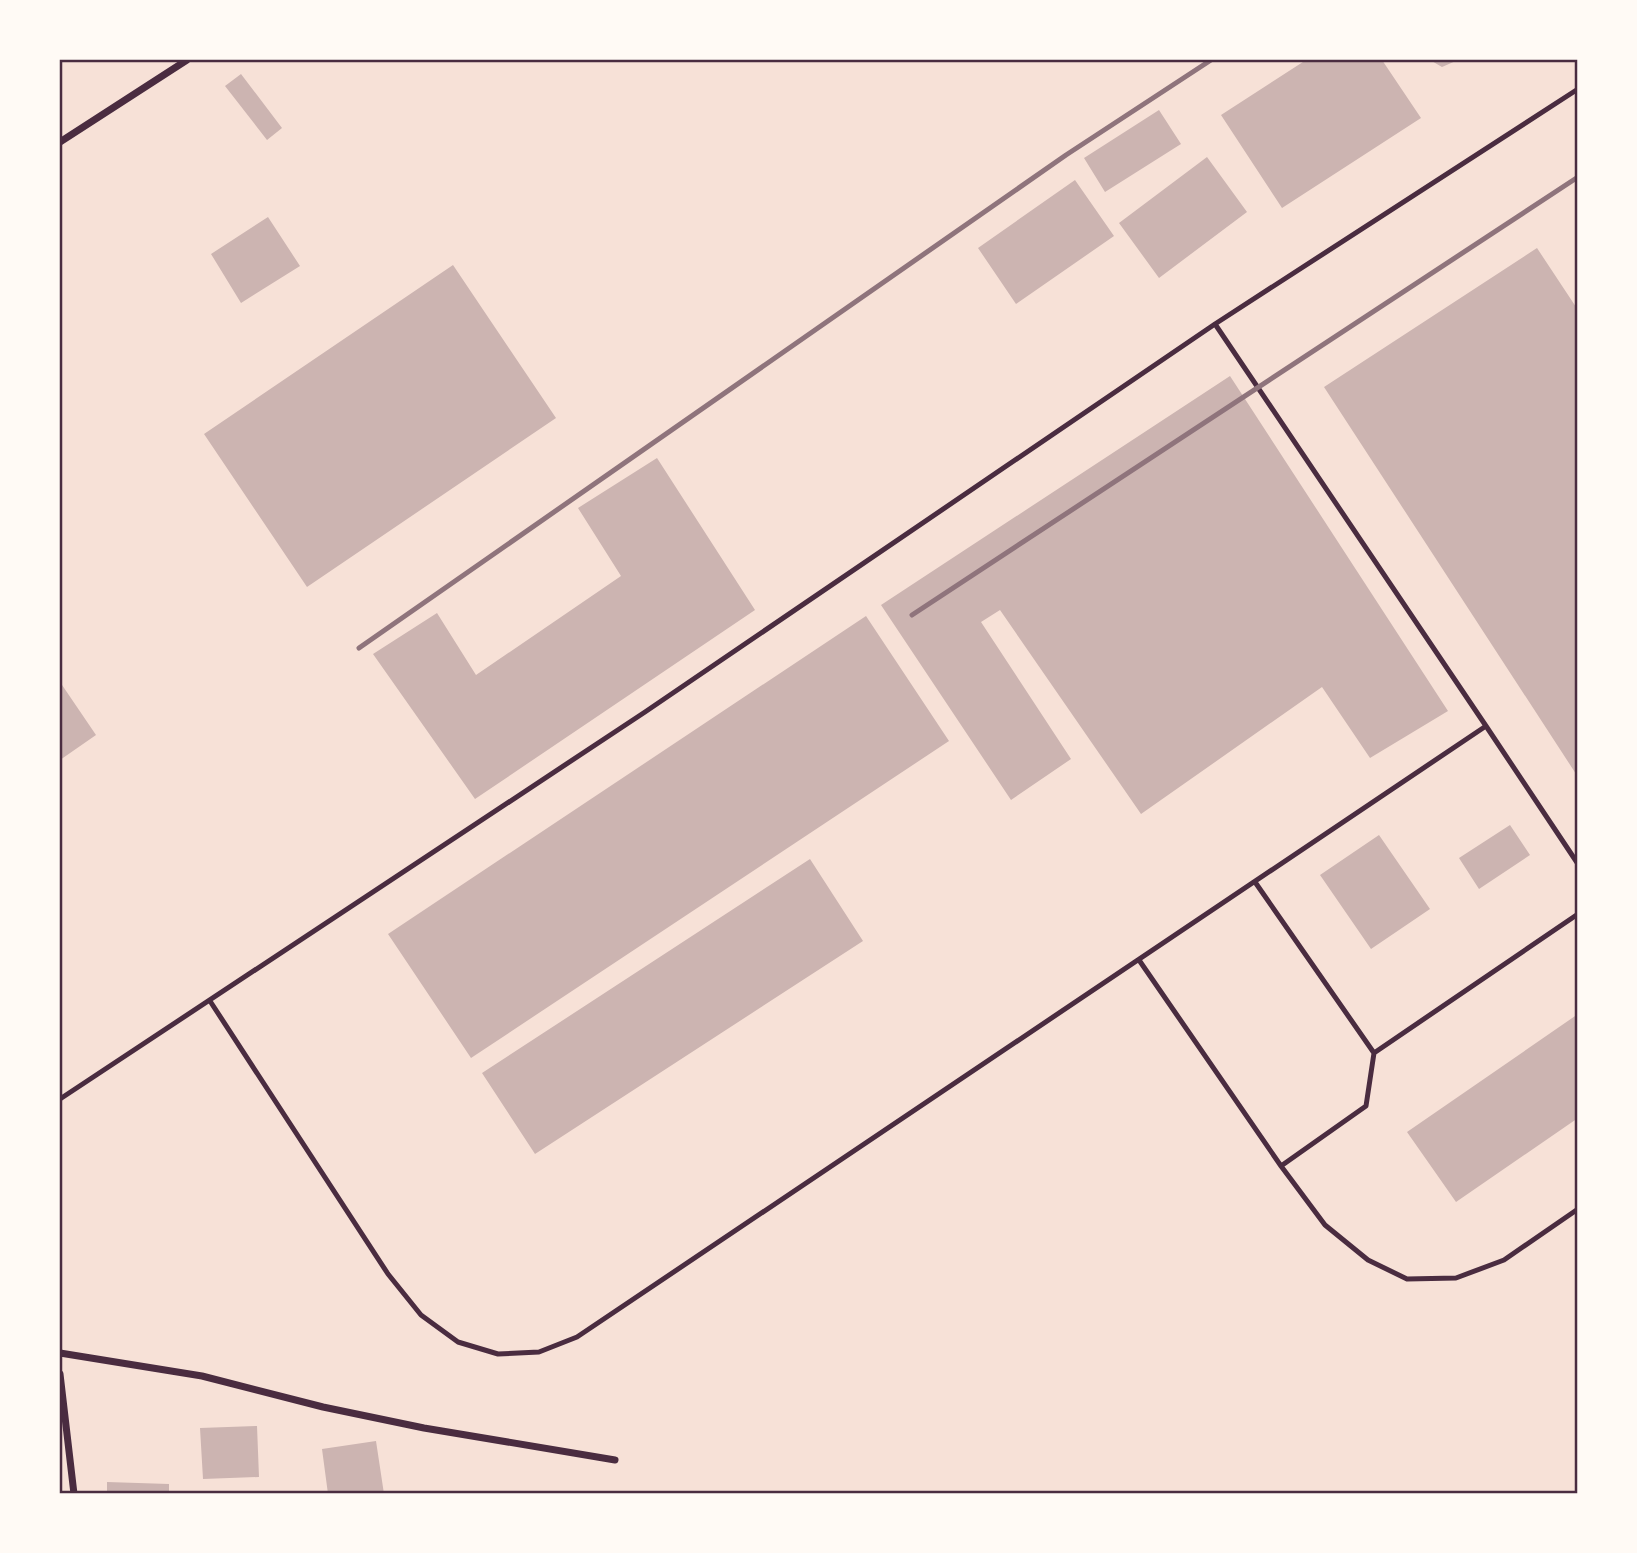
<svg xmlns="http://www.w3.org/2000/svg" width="1637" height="1553" viewBox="0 0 1637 1553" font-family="Karla,sans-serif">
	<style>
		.building { fill: #ccb4b1 }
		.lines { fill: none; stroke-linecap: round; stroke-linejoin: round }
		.service { stroke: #4a2c40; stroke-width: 5 }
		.minor { stroke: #4a2c40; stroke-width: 7 }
		.rail { stroke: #8f747c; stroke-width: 5 }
		.neatline { fill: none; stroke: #4a2c40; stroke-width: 2.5 }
	</style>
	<rect width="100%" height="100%" fill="#f7e1d7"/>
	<path class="building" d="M 1306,60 L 1382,60 L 1421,118 L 1282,208 L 1221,115 Z
		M 1430,60 L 1458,60 L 1442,67 Z
		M 241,74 L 282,128 L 267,140 L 225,86 Z
		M 1159,110 L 1181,144 L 1105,192 L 1084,158 Z
		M 1207,157 L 1247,212 L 1159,278 L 1119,223 Z
		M 1075,180 L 1114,236 L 1016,304 L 978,248 Z
		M 268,217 L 300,266 L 241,303 L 211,254 Z
		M 1537,248 L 1578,310 L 1578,777 L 1324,387 Z
		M 453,265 L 556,418 L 307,587 L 204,434 Z
		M 1230,376 L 1448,711 L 1370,758 L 1322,687 L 1141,814 L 1000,610 L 981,622 L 1071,759 L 1011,800 L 881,605 Z
		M 657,458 L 755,610 L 475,799 L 373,654 L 437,613 L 476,675 L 621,576 L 578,508 Z
		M 866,616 L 949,741 L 471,1058 L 388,934 Z
		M 60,682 L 96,735 L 60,760 Z
		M 1510,825 L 1530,855 L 1479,889 L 1459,858 Z
		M 1379,835 L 1430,909 L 1371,949 L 1320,875 Z
		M 810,859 L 863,941 L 535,1154 L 482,1073 Z
		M 1578,1014 L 1578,1118 L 1456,1202 L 1407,1132 Z
		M 257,1426 L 259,1477 L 203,1479 L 200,1428 Z
		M 376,1441 L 384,1494 L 328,1494 L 322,1449 Z
		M 107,1482 L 169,1484 L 169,1494 L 107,1494 Z"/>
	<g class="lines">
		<path class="service" d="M 1215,324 L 1578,89
			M 1486,726 L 1578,864
			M 1255,882 L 1374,1053
			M 1139,960 L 1281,1166 L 1366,1106 L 1374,1053 L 1578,914
			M 60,1099 L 645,712 L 1215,324 L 1486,726 L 577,1337 L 539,1352 L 498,1354 L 458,1342 L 421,1315 L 388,1274 L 210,1001
			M 1281,1166 L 1325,1225 L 1368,1260 L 1407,1279 L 1456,1278 L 1504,1260 L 1578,1209"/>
		<path class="minor" d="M 60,142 L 187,60
			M 60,1353 L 202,1376 L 323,1407 L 424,1428 L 615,1460
			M 60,1374 L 74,1494"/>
		<path class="rail" d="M 912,615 L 1578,177
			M 359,648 L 1066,155 L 1211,60"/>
	</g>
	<rect width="1637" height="1553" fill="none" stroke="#fffaf5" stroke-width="122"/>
	<rect x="61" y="61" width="1515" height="1431" class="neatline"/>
</svg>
